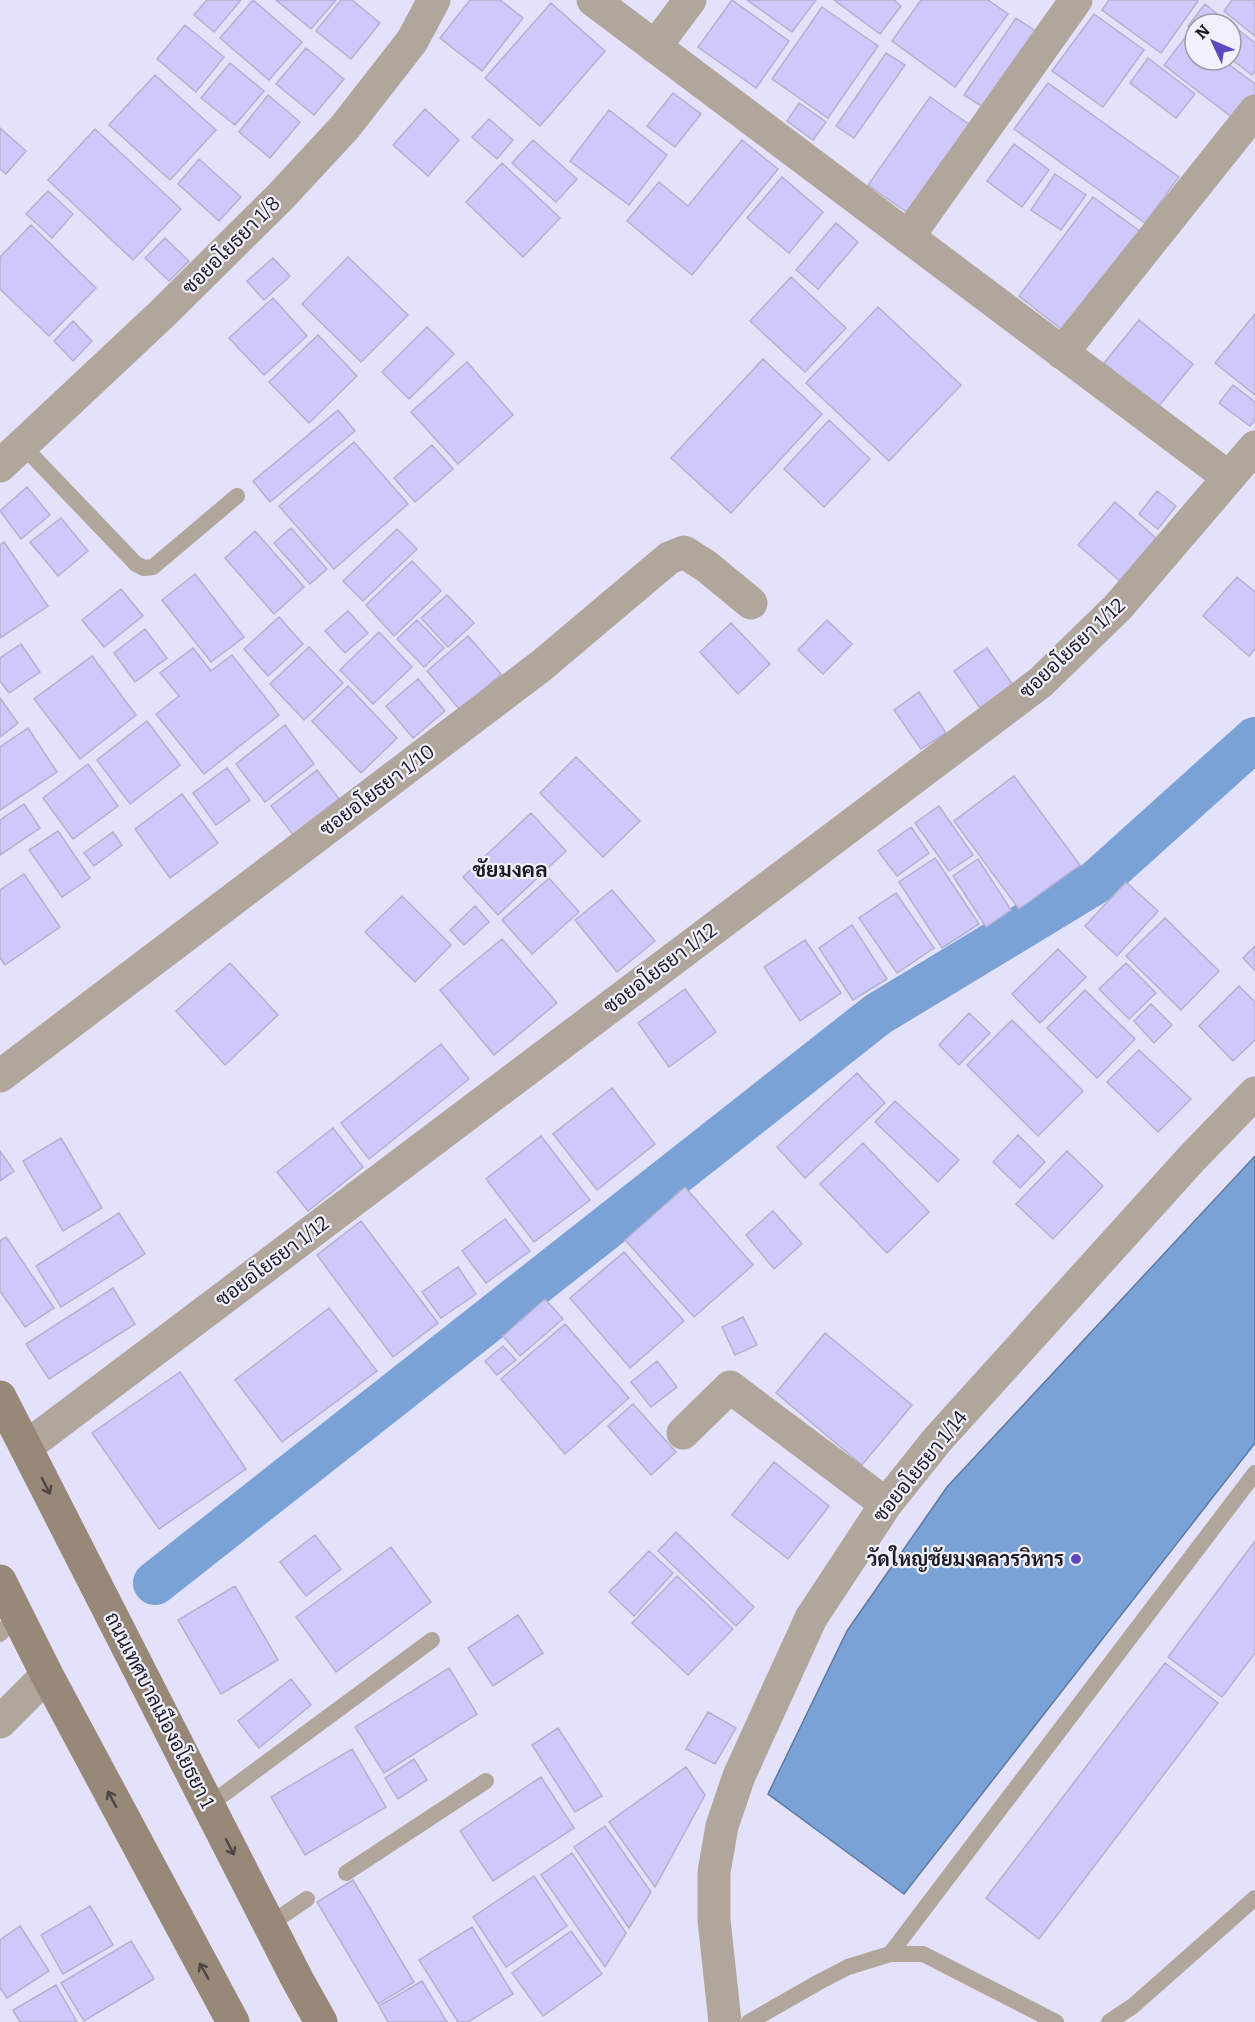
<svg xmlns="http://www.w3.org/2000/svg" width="1255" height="2022" viewBox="0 0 1255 2022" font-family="Bitter,Sarabun,serif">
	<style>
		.water { fill: #7ba2d6; stroke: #5e79a1; stroke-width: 1.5 }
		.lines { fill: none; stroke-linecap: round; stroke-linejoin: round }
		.canal { stroke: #7ba2d6; stroke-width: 44 }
		.building { fill: #cfc8fb; stroke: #b4b1d0; stroke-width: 1.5 }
		.service { stroke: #b0a69b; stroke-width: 16 }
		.minor { stroke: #b0a69b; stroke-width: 33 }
		.secondary { stroke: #978877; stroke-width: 33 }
		.oneway { stroke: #4d4646 }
		.poi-dot { fill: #5e47bf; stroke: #f1f0fd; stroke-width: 2 }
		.labels { text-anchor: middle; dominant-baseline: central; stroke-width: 4.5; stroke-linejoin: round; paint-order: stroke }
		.street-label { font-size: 20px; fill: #1b1a25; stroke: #f1f0fd }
		.poi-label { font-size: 20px; font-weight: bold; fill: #1b1a25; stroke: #f1f0fd; text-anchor: end }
		.neighbourhood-label { font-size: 21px; font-weight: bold; fill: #1b1a25; stroke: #f1f0fd }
	</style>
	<rect width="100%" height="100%" fill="#e4e1fb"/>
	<path class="water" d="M 1255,1156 L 1255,1443 L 904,1894 L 768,1794 L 847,1631 L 947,1487 Z"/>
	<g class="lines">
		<path class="canal" d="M 155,1583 L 878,1014 L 1096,882 L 1255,739"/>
	</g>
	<path class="building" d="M 207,0 L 241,0 L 214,32 L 194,15 Z
		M 253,0 L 302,42 L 269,80 L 220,38 Z
		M 276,0 L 336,0 L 311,29 Z
		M 341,0 L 352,0 L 380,23 L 351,59 L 316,31 Z
		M 470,0 L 500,0 L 523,18 L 482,71 L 440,38 Z
		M 732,0 L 789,41 L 756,88 L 698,47 Z
		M 747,0 L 816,0 L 792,32 Z
		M 834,0 L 894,0 L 901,6 L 880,34 Z
		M 921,0 L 988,0 L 1008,14 L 955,87 L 892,41 Z
		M 1109,0 L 1196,0 L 1198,1 L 1161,53 L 1102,10 Z
		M 1232,0 L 1255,0 L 1255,36 L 1224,11 Z
		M 551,3 L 605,51 L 540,126 L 485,78 Z
		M 1205,4 L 1230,24 L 1195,24 L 1195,31 L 1188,26 Z
		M 822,7 L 878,46 L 828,118 L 772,79 Z
		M 1094,14 L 1144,50 L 1103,107 L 1052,71 Z
		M 1016,18 L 1037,32 L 986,109 L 964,95 Z
		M 1231,24 L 1255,43 L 1255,71 L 1252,75 L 1231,59 Z
		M 185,25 L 224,57 L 196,92 L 157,59 Z
		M 1188,34 L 1195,39 L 1195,60 L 1223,60 L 1255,84 L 1255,100 L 1238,122 L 1164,65 Z
		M 306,48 L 344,79 L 314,115 L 276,84 Z
		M 886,53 L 905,65 L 854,138 L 836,126 Z
		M 1148,58 L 1195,94 L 1176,118 L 1130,83 Z
		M 230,63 L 264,91 L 235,125 L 201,98 Z
		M 155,75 L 216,130 L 170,180 L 109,125 Z
		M 1048,83 L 1179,177 L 1145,223 L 1014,129 Z
		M 673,93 L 701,114 L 675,147 L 647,126 Z
		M 268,95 L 300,122 L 270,158 L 239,132 Z
		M 930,97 L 970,125 L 908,213 L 868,185 Z
		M 799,103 L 826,122 L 813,140 L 787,121 Z
		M 425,109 L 459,140 L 428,176 L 393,145 Z
		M 609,110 L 667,155 L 629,205 L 570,161 Z
		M 489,119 L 513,140 L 497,159 L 472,137 Z
		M 0,128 L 26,151 L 6,174 L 0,169 Z
		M 95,129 L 181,209 L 133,260 L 48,180 Z
		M 533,140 L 577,179 L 556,202 L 512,163 Z
		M 742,140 L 778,169 L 692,275 L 627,221 L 659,182 L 688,206 Z
		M 1014,144 L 1049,170 L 1022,207 L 987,181 Z
		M 199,159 L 241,197 L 219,221 L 178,184 Z
		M 502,163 L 560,218 L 523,257 L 466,202 Z
		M 1055,174 L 1086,195 L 1061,230 L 1031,210 Z
		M 782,177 L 823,212 L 789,253 L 747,218 Z
		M 48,191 L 73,214 L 52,238 L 26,214 Z
		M 1093,197 L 1141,232 L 1065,332 L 1019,296 Z
		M 836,223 L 858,242 L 818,289 L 796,270 Z
		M 31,225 L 96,288 L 49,336 L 0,289 L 0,257 Z
		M 165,238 L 189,261 L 169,281 L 145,258 Z
		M 348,257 L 408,315 L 361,362 L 302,304 Z
		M 273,258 L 290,276 L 264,300 L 247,281 Z
		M 791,277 L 846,328 L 805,372 L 750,321 Z
		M 273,298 L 307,336 L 264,375 L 229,338 Z
		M 878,307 L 961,385 L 889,461 L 806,383 Z
		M 1255,314 L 1255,395 L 1215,363 Z
		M 1139,320 L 1193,364 L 1158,407 L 1104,363 Z
		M 73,321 L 92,341 L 73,361 L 54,341 Z
		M 427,327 L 454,354 L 409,399 L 382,372 Z
		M 318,335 L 357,376 L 309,423 L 269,382 Z
		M 763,359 L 822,414 L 731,513 L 671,458 Z
		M 467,362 L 513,415 L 458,464 L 411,412 Z
		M 1233,385 L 1255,402 L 1255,420 L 1250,426 L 1219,403 Z
		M 338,410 L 355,431 L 270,502 L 253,481 Z
		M 829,420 L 870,459 L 824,507 L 784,469 Z
		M 354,442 L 408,504 L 334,569 L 279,506 Z
		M 432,445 L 453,469 L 415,502 L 394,478 Z
		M 27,487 L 50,515 L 21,539 L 0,511 Z
		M 1157,491 L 1176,506 L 1158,529 L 1139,514 Z
		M 1115,502 L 1156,538 L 1120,581 L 1078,545 Z
		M 61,518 L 88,551 L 58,576 L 30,542 Z
		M 291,528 L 327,569 L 310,584 L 274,543 Z
		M 397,529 L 417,549 L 363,601 L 343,581 Z
		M 255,531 L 304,587 L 274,614 L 225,558 Z
		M 4,542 L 48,606 L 0,638 L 0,545 Z
		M 412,561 L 441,591 L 394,636 L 366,605 Z
		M 195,574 L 244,637 L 211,662 L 162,600 Z
		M 1237,577 L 1255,592 L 1255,649 L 1249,656 L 1203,616 Z
		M 121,589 L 143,616 L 104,647 L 82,620 Z
		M 447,595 L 474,623 L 448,647 L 421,618 Z
		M 348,611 L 368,633 L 345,653 L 325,631 Z
		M 279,617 L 303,644 L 268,676 L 244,649 Z
		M 417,620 L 444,648 L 424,667 L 397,639 Z
		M 827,620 L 852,644 L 823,674 L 798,650 Z
		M 731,623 L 770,664 L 738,694 L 700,652 Z
		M 145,629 L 167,658 L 135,682 L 114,653 Z
		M 379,632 L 412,667 L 373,704 L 340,670 Z
		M 468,636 L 501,674 L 460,710 L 427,671 Z
		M 21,644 L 40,672 L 9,693 L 0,681 L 0,658 Z
		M 309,647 L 343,683 L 304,720 L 270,684 Z
		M 193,648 L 211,671 L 232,655 L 279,715 L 204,774 L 156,714 L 179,696 L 160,673 Z
		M 987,648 L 1013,685 L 980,708 L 954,671 Z
		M 92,656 L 136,715 L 80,759 L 34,699 Z
		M 418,679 L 445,711 L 413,738 L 386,706 Z
		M 348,686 L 397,738 L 361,773 L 312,721 Z
		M 919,692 L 946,733 L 921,749 L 894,710 Z
		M 0,698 L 18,723 L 0,737 Z
		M 147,721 L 180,765 L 130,804 L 97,760 Z
		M 285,725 L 314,764 L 265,802 L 236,764 Z
		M 28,728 L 57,772 L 0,810 L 0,747 Z
		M 576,757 L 640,821 L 603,857 L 540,793 Z
		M 88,764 L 118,806 L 73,839 L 43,798 Z
		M 227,768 L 250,800 L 216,825 L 193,793 Z
		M 317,770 L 340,800 L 294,836 L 271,806 Z
		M 1014,776 L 1080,865 L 1019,909 L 954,821 Z
		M 182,794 L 218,843 L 170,878 L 135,829 Z
		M 24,804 L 40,828 L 0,855 L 0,820 Z
		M 939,806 L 973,855 L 949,871 L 915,823 Z
		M 531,813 L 566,851 L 498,915 L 463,877 Z
		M 911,827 L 929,853 L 897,876 L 878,851 Z
		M 58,831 L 90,878 L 62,897 L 29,850 Z
		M 113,832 L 122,845 L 94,866 L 84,853 Z
		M 935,858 L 979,924 L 942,948 L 899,882 Z
		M 978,859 L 1011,910 L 986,927 L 953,876 Z
		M 24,874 L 60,927 L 5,965 L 0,958 L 0,890 Z
		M 549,878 L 579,912 L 532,954 L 502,920 Z
		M 1126,882 L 1158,911 L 1117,956 L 1085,926 Z
		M 612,890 L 655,941 L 617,972 L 575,920 Z
		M 896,893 L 934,948 L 897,973 L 859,918 Z
		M 402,896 L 451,945 L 415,982 L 365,932 Z
		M 475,906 L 489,922 L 464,945 L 450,930 Z
		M 1165,918 L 1219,971 L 1181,1010 L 1126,956 Z
		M 852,925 L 887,979 L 853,1000 L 819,948 Z
		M 502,939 L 557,1003 L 494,1055 L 440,990 Z
		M 805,940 L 841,993 L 800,1021 L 764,967 Z
		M 1255,946 L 1255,971 L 1243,958 Z
		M 1058,949 L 1086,977 L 1040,1023 L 1012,994 Z
		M 230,963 L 278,1015 L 225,1065 L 176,1011 Z
		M 1126,963 L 1156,993 L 1129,1019 L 1099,989 Z
		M 1239,986 L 1255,1002 L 1255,1040 L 1233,1061 L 1199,1026 Z
		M 685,989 L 716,1032 L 669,1067 L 638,1023 Z
		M 1085,990 L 1135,1039 L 1097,1078 L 1047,1028 Z
		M 1151,1004 L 1172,1025 L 1154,1043 L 1134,1021 Z
		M 969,1013 L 990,1033 L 959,1065 L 939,1045 Z
		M 1012,1020 L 1083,1091 L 1038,1136 L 967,1065 Z
		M 441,1044 L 469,1079 L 369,1159 L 341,1123 Z
		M 1139,1050 L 1191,1099 L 1158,1132 L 1107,1082 Z
		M 857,1073 L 885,1103 L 805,1178 L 777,1147 Z
		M 612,1088 L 655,1144 L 597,1190 L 553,1134 Z
		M 895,1101 L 959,1160 L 938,1182 L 875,1122 Z
		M 333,1128 L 363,1167 L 308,1211 L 277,1172 Z
		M 1018,1135 L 1045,1162 L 1020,1188 L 993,1162 Z
		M 541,1136 L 590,1200 L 534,1242 L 486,1179 Z
		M 61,1138 L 102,1208 L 63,1231 L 23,1161 Z
		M 863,1143 L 929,1212 L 887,1253 L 820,1184 Z
		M 0,1151 L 14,1171 L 0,1181 Z
		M 1067,1151 L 1103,1186 L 1053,1239 L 1016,1204 Z
		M 685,1187 L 753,1265 L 694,1317 L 625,1240 Z
		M 773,1211 L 802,1244 L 774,1269 L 746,1235 Z
		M 119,1213 L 145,1254 L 61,1307 L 36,1266 Z
		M 505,1219 L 530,1251 L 486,1283 L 462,1251 Z
		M 361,1221 L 438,1323 L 393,1357 L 317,1255 Z
		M 6,1237 L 54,1308 L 25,1327 L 0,1291 L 0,1241 Z
		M 624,1252 L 684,1321 L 630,1368 L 570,1298 Z
		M 458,1267 L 476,1294 L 441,1318 L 422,1292 Z
		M 113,1288 L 135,1324 L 49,1379 L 26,1344 Z
		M 545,1299 L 563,1319 L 520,1356 L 503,1336 Z
		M 329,1308 L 377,1371 L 282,1442 L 235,1380 Z
		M 743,1317 L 757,1345 L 735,1355 L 722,1327 Z
		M 565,1324 L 629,1398 L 565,1454 L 501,1379 Z
		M 825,1333 L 912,1405 L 862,1465 L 776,1393 Z
		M 503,1346 L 516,1360 L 497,1375 L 485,1361 Z
		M 657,1361 L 677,1387 L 651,1407 L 631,1382 Z
		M 180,1372 L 246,1469 L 159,1529 L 92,1433 Z
		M 633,1404 L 676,1452 L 651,1475 L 608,1426 Z
		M 774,1462 L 829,1506 L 788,1559 L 732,1515 Z
		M 676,1532 L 754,1607 L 736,1626 L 658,1551 Z
		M 315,1535 L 341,1569 L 306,1596 L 280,1562 Z
		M 1255,1541 L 1255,1653 L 1222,1697 L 1168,1657 Z
		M 391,1547 L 431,1602 L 336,1672 L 296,1617 Z
		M 649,1551 L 673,1573 L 634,1616 L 609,1592 Z
		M 677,1576 L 733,1629 L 688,1675 L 632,1623 Z
		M 235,1586 L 278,1660 L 221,1694 L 178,1620 Z
		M 518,1615 L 543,1653 L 493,1686 L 468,1648 Z
		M 1165,1663 L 1218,1703 L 1039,1939 L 986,1898 Z
		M 449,1668 L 477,1714 L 384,1773 L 355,1727 Z
		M 291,1679 L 311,1705 L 259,1748 L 238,1721 Z
		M 708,1712 L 736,1728 L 715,1764 L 686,1749 Z
		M 558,1728 L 602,1796 L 575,1812 L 532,1745 Z
		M 352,1749 L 386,1807 L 305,1855 L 271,1797 Z
		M 414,1759 L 427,1780 L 398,1799 L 385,1778 Z
		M 686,1767 L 705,1795 L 655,1887 L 609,1822 Z
		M 541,1777 L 574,1828 L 493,1881 L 460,1831 Z
		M 605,1826 L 651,1892 L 629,1928 L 574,1847 Z
		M 572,1853 L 626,1933 L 605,1967 L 541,1875 Z
		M 534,1876 L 567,1926 L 506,1967 L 473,1917 Z
		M 353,1880 L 414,1982 L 378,2004 L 317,1902 Z
		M 90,1906 L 113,1945 L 63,1974 L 41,1935 Z
		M 20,1926 L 49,1971 L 7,1998 L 0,1988 L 0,1940 Z
		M 472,1927 L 513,1994 L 468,2022 L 458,2022 L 419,1960 Z
		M 571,1931 L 602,1974 L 543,2016 L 512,1973 Z
		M 131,1941 L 154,1979 L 84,2021 L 61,1983 Z
		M 422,1981 L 447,2022 L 388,2022 L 379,2006 Z
		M 56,1985 L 77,2022 L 20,2022 L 13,2010 Z"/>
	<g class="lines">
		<path class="service" d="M 23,446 L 136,564 L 144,568 L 153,567 L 237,496
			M 0,1634 L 17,1615
			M 209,1805 L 432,1640
			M 346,1873 L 486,1781
			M 270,1924 L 307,1899
			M 890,1954 L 1255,1473
			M 749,2022 L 819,1982 L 848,1967 L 890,1954 L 923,1954 L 1056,2022
			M 1109,2022 L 1133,2006 L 1255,1898"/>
		<path class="minor" d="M 593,0 L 1228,477
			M 655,47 L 690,0
			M 908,237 L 1076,0
			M 1062,353 L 1255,111
			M 0,466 L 163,313 L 282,195 L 345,127 L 412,41 L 434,0
			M 0,1076 L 541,666 L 669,558 L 684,552 L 706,566 L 751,603
			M 683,1433 L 730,1387 L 886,1504
			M 26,1447 L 1041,682 L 1118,607 L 1255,447
			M 0,1722 L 47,1675
			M 725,2022 L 714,1920 L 714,1872 L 722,1826 L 739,1776 L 811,1618 L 886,1504 L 938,1439 L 1192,1158 L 1255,1093"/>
		<path class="secondary" d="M 0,1397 L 297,1979 L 321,2022
			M 0,1581 L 47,1675 L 233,2022"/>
	</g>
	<defs><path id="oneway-shaft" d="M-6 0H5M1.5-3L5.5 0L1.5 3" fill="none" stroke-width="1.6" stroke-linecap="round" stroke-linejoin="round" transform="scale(1.5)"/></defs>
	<g class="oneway">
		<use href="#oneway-shaft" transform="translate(46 1486) rotate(63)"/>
		<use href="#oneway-shaft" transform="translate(112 1799) rotate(-118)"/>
		<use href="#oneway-shaft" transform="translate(230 1847) rotate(63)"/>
		<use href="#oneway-shaft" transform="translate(204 1971) rotate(-119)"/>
	</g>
	<circle class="poi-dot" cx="1076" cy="1559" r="6"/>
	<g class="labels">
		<g class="street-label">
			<text transform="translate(231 245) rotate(-45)">ซอยอโยธยา 1/8</text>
			<text transform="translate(1072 648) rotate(-43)">ซอยอโยธยา 1/12</text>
			<text transform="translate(377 790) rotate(-37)">ซอยอโยธยา 1/10</text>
			<text transform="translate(660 968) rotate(-37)">ซอยอโยธยา 1/12</text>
			<text transform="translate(272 1261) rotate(-37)">ซอยอโยธยา 1/12</text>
			<text transform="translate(920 1466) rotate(-51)">ซอยอโยธยา 1/14</text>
			<text transform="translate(160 1710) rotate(63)">ถนนเทศบาลเมืองอโยธยา 1</text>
		</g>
		<g class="poi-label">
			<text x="1064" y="1559">วัดใหญ่ชัยมงคลวรวิหาร</text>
		</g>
		<g class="neighbourhood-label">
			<text x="510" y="870">ชัยมงคล</text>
		</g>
	</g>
	<g transform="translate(1213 42) rotate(314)"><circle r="28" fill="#f1f0fd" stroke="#9b9aa7" stroke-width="1.5"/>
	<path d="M0-4.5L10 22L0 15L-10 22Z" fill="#5e47bf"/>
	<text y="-9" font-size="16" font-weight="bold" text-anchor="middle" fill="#1b1a25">N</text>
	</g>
</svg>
